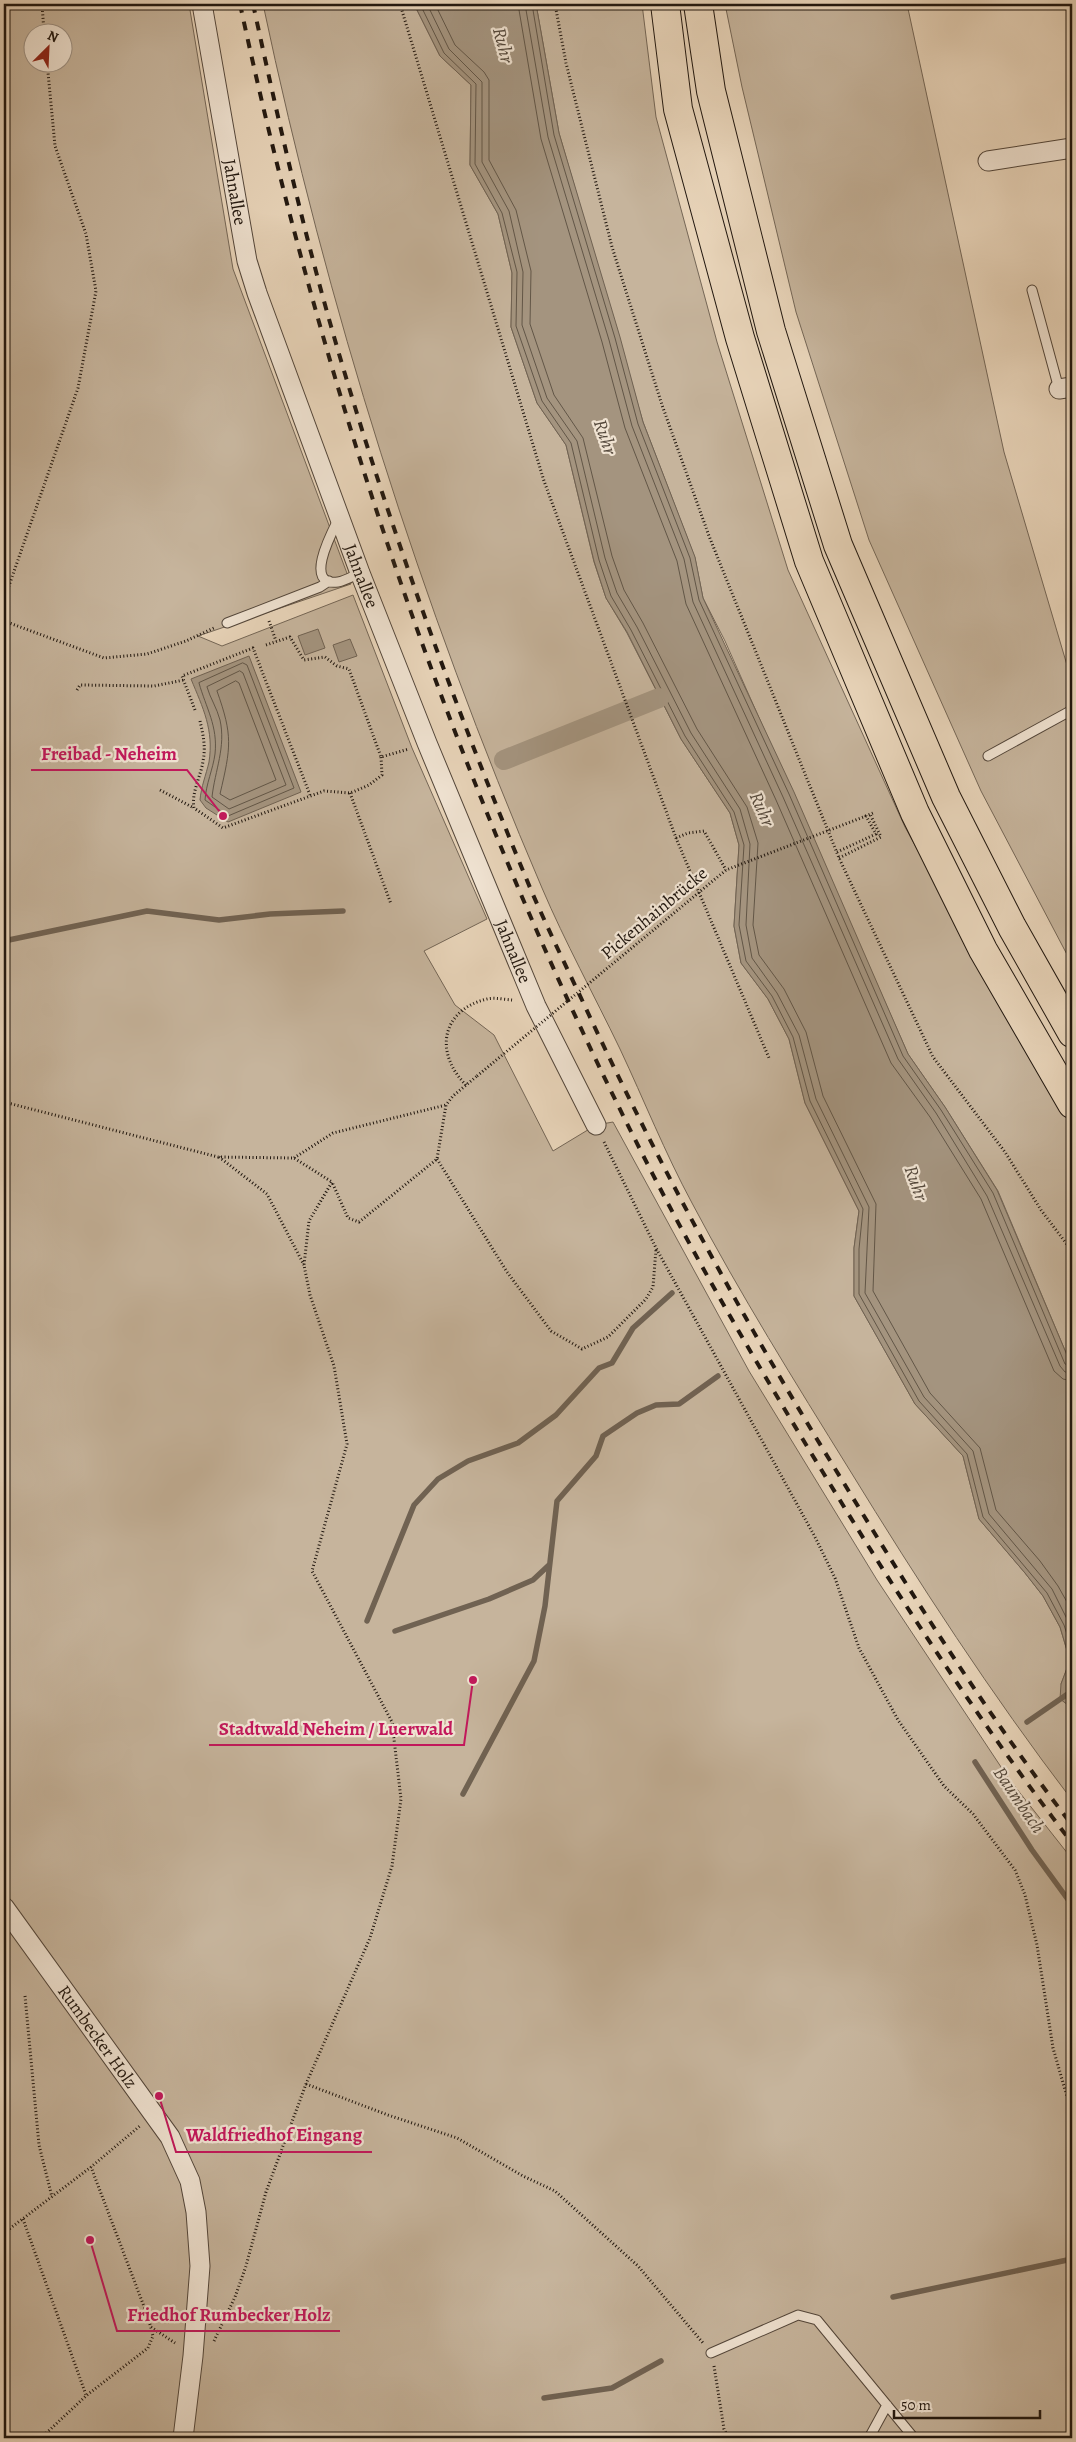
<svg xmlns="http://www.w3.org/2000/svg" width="1076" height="2442" viewBox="0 0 1076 2442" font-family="Alegreya,serif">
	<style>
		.green { fill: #c6b49c; stroke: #746656; fill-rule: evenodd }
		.water { fill: #a4947f; stroke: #706252 }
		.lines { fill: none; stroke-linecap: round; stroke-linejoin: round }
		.shore { stroke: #625647; stroke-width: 1 }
		.stream { stroke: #706252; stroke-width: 5.5 }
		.canal { stroke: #a4947f; stroke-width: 20 }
		.service-casing { stroke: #53463a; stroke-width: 11 }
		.minor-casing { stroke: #53463a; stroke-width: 21 }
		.motorway-casing { stroke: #21170f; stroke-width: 30 }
		.path { stroke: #21170f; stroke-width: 3; stroke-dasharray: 1 2.5; stroke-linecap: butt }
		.service { stroke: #f0e3d2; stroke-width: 9 }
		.minor { stroke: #f0e3d2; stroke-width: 19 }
		.motorway { stroke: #e8d4b9; stroke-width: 28 }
		.rail { stroke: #21170f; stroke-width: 4; stroke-dasharray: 9 9; stroke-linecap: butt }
		.path-bridge { stroke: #21170f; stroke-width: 3; stroke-dasharray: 1 2.5; stroke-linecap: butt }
		.labels { text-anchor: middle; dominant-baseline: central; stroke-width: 4.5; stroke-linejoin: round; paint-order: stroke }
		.street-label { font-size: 18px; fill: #21170f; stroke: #f0e3d2 }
		.water-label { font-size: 19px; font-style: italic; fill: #55493c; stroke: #f0e3d2 }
		.leader { fill: none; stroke: #c2185b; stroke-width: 2 }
		.callout-dot { fill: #c2185b; stroke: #f0e3d2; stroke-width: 2 }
		.callout-label { font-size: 19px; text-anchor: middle; font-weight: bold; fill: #c2185b; stroke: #f0e3d2; stroke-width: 4.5; stroke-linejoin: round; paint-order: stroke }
	</style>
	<rect width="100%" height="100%" fill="#e8d4b9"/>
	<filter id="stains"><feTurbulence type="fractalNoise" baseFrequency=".004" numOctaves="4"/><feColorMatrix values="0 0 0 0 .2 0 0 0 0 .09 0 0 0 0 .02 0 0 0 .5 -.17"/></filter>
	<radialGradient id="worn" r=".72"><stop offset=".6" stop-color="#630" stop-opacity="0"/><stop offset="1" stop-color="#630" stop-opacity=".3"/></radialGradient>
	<path class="green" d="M 4,4 L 189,4 L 233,269 L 351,584 L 198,636 L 222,646 L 353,595 L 412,748 L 487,919 L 424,951 L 455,1005 L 494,1035 L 553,1151 L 596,1125 L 613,1122 L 749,1371 L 877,1580 L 1009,1779 L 1072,1859 L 1072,2438 L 4,2438 ZM 32,32 L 62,32 L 62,62 L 32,62 Z
		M 263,4 L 414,4 L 440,56 L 471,85 L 470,165 L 498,214 L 512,273 L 511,327 L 537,403 L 566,445 L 594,562 L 606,598 L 627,633 L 681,739 L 730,813 L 739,845 L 734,926 L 741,963 L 768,999 L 789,1039 L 805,1103 L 859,1211 L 854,1248 L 854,1296 L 915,1404 L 963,1456 L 979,1519 L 1025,1573 L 1043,1596 L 1060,1627 L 1070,1661 L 1061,1684 L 1072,1706 L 1072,1800 C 991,1694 919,1583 849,1469 C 795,1382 740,1294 692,1203 C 665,1153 644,1100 620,1049 C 594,995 565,942 542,888 C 420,603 327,307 263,4 Z
		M 536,4 L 642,4 L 656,117 L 717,342 L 788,570 L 905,827 L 1055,1101 L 1072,1126 L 1072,1367 L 998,1191 L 945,1107 L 908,1054 L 725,641 L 703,598 L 695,558 L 643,422 L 559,133 Z
		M 725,4 L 907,4 L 1004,452 L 1072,682 L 1072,964 L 981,791 L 869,540 L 796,312 L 742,87 Z"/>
	<path class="water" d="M 414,4 L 536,4 L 559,133 L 620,337 L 643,422 L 695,557 L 703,598 L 794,792 L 908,1054 L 945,1107 L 997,1190 L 1072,1367 L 1072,1708 L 1060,1699 L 1061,1684 L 1070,1660 L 1060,1627 L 1043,1596 L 1025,1573 L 979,1519 L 963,1456 L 915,1404 L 854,1296 L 854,1248 L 859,1211 L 805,1103 L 789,1039 L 768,999 L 741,963 L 734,926 L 739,845 L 730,813 L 681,739 L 627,632 L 606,598 L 594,561 L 566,445 L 537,403 L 511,327 L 512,273 L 498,214 L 470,165 L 471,85 L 440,56 Z
		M 318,629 L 325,648 L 305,655 L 298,636 Z
		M 350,639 L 357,656 L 339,662 L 333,645 Z
		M 249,656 L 301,792 L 228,822 L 206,808 L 200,800 C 201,787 206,775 209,762 C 214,730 203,708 191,679 Z"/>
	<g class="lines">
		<path class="shore" d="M 420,4 L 444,53 L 476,84 L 475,164 L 502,213 L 517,272 L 516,326 L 542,401 L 571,443 L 599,560 L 611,596 L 631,630 L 685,736 L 734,812 L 744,845 L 739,925 L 746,961 L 772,996 L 793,1037 L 810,1101 L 863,1209 L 859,1249 L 859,1294 L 919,1401 L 967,1454 L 983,1517 L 1047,1593 L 1064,1625 L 1072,1650
			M 427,4 L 449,49 L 482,82 L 482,162 L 509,211 L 523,272 L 522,325 L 547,398 L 577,441 L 605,558 L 617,593 L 637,627 L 691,733 L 740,809 L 750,844 L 746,925 L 752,958 L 777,993 L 799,1035 L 816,1099 L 869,1207 L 865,1293 L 924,1397 L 973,1451 L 989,1514 L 1052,1589 L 1072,1629
			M 435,4 L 455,45 L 484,72 L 489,80 L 489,160 L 516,210 L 531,271 L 530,324 L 554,395 L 583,438 L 612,556 L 624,590 L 643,623 L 697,729 L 747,807 L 758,843 L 753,925 L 759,955 L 784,989 L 806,1032 L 823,1096 L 876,1204 L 873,1291 L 930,1393 L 980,1448 L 996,1510 L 1040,1561 L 1058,1586 L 1072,1611
			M 518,4 L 541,139 L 602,342 L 625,428 L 677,561 L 686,604 L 776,800 L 891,1063 L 930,1117 L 981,1199 L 1054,1371 L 1063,1379 L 1072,1381
			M 525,4 L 548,137 L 609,340 L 632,426 L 684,559 L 693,602 L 783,797 L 898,1059 L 936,1113 L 987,1196 L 1060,1366 L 1065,1372 L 1072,1373
			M 532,4 L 554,135 L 615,338 L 638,424 L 690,558 L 699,600 L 789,794 L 903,1056 L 941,1110 L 993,1193 L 1065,1364 L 1072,1367
			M 243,663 L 247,665 L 294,788 L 228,816 L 205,800 C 206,784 213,769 215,754 C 218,726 206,708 199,683 Z
			M 240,671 L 243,673 L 286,785 L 229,809 L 212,797 C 215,770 226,747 220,720 C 217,708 210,698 207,687 Z
			M 236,681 L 239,683 L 276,780 L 230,800 L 220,794 C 231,747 233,736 217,691 Z"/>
		<path class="stream" d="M 4,941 L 147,911 L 219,920 L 270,914 L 343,911
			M 367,1621 L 414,1505 L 438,1479 L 468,1461 L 518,1443 L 556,1415 L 599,1368 L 612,1363 L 633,1328 L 672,1293
			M 395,1631 L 489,1599 L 533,1580 L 549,1565
			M 1027,1722 L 1072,1691
			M 975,1762 L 1032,1850 L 1072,1905
			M 463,1794 L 534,1661 L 545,1606 L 557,1501 L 596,1456 L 603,1436 L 637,1413 L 656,1405 L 679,1404 L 718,1376
			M 893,2297 L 1072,2259
			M 544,2398 L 612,2388 L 661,2361"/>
		<path class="canal" d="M 504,760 L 659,698"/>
		<g class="service-casing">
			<path id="service" d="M 1032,290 L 1059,389
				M 339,518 C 333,530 302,587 338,582 C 345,581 353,576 360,573
				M 227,623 L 320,587 L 329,581
				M 988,756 L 1072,710
				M 711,2353 L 798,2315 L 817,2320 L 914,2438
				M 869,2438 L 887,2405"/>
		</g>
		<g class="minor-casing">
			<g id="minor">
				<path id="s1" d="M 202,4 L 247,261 L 257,293 L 360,573 L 427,743 L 536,1006 L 596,1125"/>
				<path d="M 988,161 L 1072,148"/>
				<path d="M 1059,389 L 1072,387"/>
				<path id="s2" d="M 4,1907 L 170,2137 L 190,2181 L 196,2212 L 200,2266 L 193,2356 L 183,2438"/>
			</g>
		</g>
		<g class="motorway-casing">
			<path id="motorway" d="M 665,4 L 678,109 L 740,338 L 809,561 L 915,813 L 983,950 L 1072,1104
				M 698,4 L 711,91 L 771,331 L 838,545 L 946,797 L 1012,927 L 1072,1033"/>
		</g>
		<path class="path" d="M 42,4 L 44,32
			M 400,4 L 544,481 L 676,838 L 769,1058
			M 555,4 L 566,63 L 612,247 L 662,405 L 709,536 L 839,858 L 933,1057 L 1005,1152 L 1041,1210 L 1072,1251
			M 4,600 L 78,388 L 96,291 L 86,234 L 55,146 L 47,62
			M 4,621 L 104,658 L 147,654 L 186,641 L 216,627
			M 269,621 L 276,641
			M 266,645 L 290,637 L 304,660 L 325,657 L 337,666 L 349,669 L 381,757 L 409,749
			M 77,690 L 80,685 L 154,686 L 184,680
			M 195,710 L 182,676 L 253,648 L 310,795
			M 200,721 C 203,734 206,747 203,761 C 201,776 191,793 194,808 L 223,828 L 324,791 L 350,793 L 355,791 L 369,785 L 382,775 L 381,757
			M 160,790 L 194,808
			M 350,793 L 391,904
			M 676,838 L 688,833 L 704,831 L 726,870
			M 837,852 L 876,834 L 866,816 L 873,813
			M 839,858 L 881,837 L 870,814
			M 466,1085 C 434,1053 441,1010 487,999 C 495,997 506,1000 514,1000
			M 4,1102 L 218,1157 L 294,1158 L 332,1182
			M 604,1142 L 656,1248 L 815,1537 L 835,1578 L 859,1648 L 898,1720 L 944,1786 L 973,1814 L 1015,1870 L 1025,1895 L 1037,1945 L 1053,2048 L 1072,2114
			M 219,1157 L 267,1194 L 304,1265
			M 294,1158 L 333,1133 L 446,1105
			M 437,1159 L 507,1272 L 551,1331 L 582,1349 L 608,1337 L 646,1299 L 653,1287 L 656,1249
			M 25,1996 L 39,2145 L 52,2197
			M 306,2084 L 388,2115 L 457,2138 L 523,2176 L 555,2191 L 638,2266 L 703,2343
			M 23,2219 L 86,2395
			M 4,2233 L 91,2167 L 141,2125
			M 151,2327 L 175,2343
			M 214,2341 L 235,2297 L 246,2266 L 266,2192 L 306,2084 L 370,1938 L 392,1866 L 401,1799 L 392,1722 L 312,1571 L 347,1444 L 334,1366 L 310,1295 L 304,1265 L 309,1221 L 332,1182 L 348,1218 L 359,1222 L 437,1159 L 446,1105 L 453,1096 L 477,1076
			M 714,2366 L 724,2429 L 729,2438
			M 41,2438 L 87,2395 L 148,2348 L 153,2336 L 148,2317 L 91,2167
			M 65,2438 L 72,2432"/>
		<use href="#service" class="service"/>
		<use href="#minor" class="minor"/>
		<use href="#motorway" class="motorway"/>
		<path class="rail" d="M 240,4 C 330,423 472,833 673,1213 C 721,1303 773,1391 827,1479 C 903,1604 983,1727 1072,1843
			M 253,4 C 278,119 304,234 337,347 C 391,532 457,713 531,890 C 547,927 565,964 582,1000 C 659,1166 746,1325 842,1480 C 914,1598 988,1716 1072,1825"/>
		<path class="path-bridge" d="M 477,1076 L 726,870 L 866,816"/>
	</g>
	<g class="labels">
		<g class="street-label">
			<text stroke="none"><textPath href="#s1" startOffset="191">Jahnallee</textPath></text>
			<text stroke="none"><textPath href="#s1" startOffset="596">Jahnallee</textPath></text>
			<text transform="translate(654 913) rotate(-40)">Pickenhainbrücke</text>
			<text stroke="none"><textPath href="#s1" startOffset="1001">Jahnallee</textPath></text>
			<text stroke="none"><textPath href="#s2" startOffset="160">Rumbecker Holz</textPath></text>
		</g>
		<g class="water-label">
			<text transform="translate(503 45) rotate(76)">Ruhr</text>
			<text transform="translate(605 437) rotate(71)">Ruhr</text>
			<text transform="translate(762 809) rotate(66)">Ruhr</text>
			<text transform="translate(916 1183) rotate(70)">Ruhr</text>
			<text transform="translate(1019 1800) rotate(56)">Baumbach</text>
		</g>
	</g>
	<path class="leader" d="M223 816L187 770H31M473 1680L464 1745H209M159 2096L176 2152H372M90 2240L117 2331H340"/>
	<g class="callout-dot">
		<circle cx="223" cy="816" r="5"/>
		<circle cx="473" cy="1680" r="5"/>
		<circle cx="159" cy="2096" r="5"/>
		<circle cx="90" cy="2240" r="5"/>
	</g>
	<g class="callout-label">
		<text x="109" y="760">Freibad - Neheim</text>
		<text x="336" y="1735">Stadtwald Neheim / Luerwald</text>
		<text x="274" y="2141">Waldfriedhof Eingang</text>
		<text x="229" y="2321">Friedhof Rumbecker Holz</text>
	</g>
	<rect width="1076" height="2442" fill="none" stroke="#e8d4b9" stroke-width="20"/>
	<rect x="5" y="5" width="1066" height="2432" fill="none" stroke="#21170f" stroke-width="2.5"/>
	<rect x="10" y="10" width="1056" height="2422" fill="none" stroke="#21170f"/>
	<g transform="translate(48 48) rotate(24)"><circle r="24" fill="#f0e3d2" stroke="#9d9184"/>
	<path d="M0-4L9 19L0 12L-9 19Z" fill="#8f2418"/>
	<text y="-8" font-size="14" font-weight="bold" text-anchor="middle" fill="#21170f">N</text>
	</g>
	<path d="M894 2410v8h146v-8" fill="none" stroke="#21170f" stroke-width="2.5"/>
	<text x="901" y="2410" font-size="15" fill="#21170f" stroke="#f0e3d2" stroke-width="4" paint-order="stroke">50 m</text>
	<rect width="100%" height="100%" filter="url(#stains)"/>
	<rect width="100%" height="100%" fill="url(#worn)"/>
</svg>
